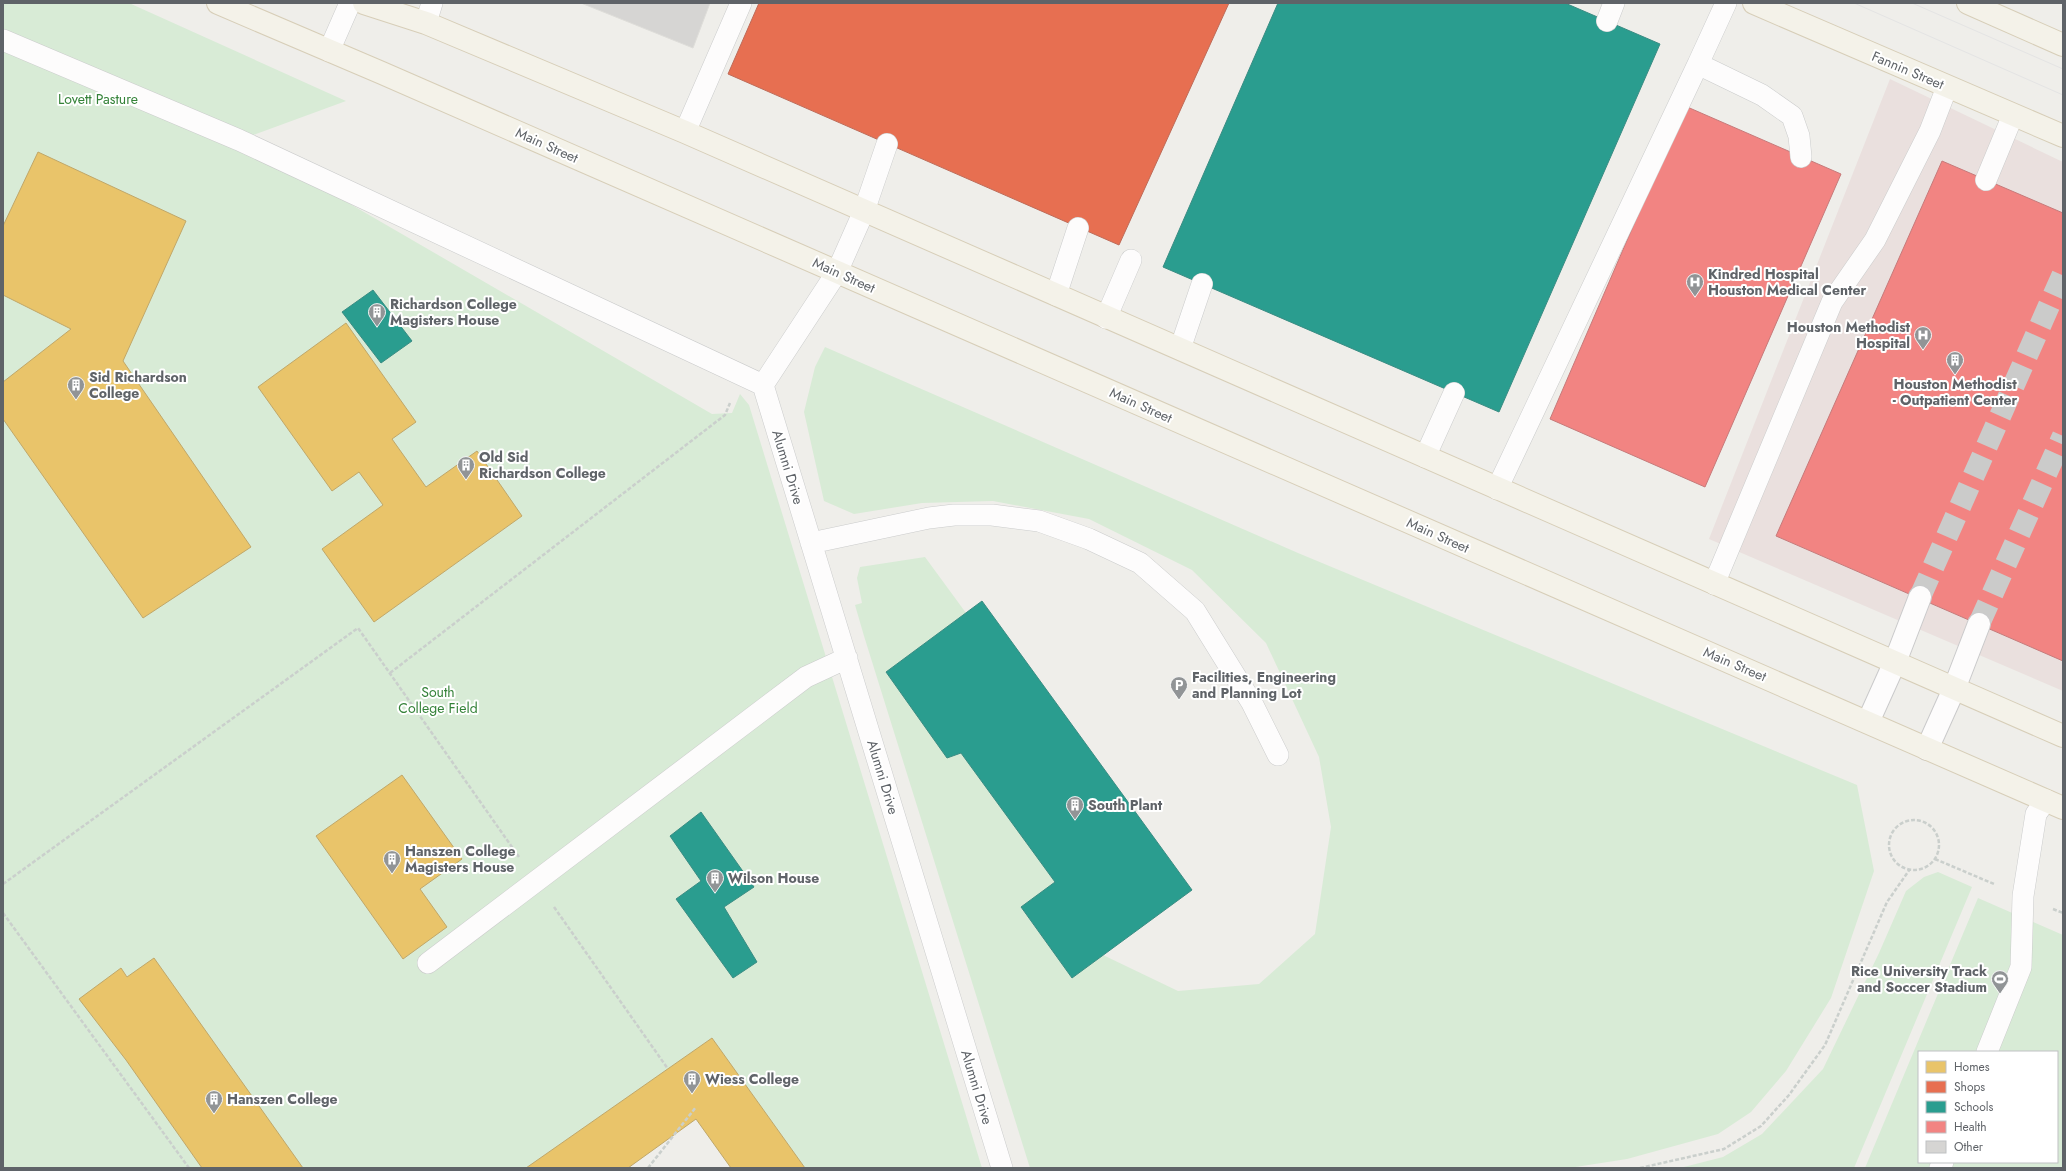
<svg xmlns="http://www.w3.org/2000/svg" width="2066" height="1171" viewBox="0 0 2066 1171" font-family="Jost,sans-serif">
	<style>
		.medical { fill: #eae0de }
		.green { fill: #d8ebd6; fill-rule: evenodd }
		.homes { fill: #e9c46a; stroke: #c0a769 }
		.shops { fill: #e76f51; stroke: #be6b58 }
		.schools { fill: #2a9d8f; stroke: #3a8c83 }
		.health { fill: #f28482; stroke: #c67a7a }
		.building { fill: #d6d5d3; stroke: #deddd9 }
		.lines { fill: none; stroke-linecap: round; stroke-linejoin: round }
		.secondary-tunnel { stroke: #cbcbca; stroke-width: 22; stroke-dasharray: 22 11; stroke-linecap: butt }
		.lane-casing { stroke: #cbcccc; stroke-width: 22 }
		.secondary-casing { stroke: #cacacb; stroke-width: 24 }
		.primary-casing { stroke: #d7ceb8; stroke-width: 24 }
		.path { stroke: #cacfcc; stroke-width: 2.5; stroke-dasharray: 4 2; stroke-linecap: butt }
		.lane { stroke: #fdfcfc; stroke-width: 21 }
		.secondary { stroke: #fdfcfc; stroke-width: 22 }
		.primary { stroke: #f4f2e9; stroke-width: 22 }
		.tram { stroke: #e4e4e4; stroke-width: 1 }
		.labels { text-anchor: middle; dominant-baseline: central; stroke-width: 4; stroke-linejoin: round; paint-order: stroke }
		.street-label { font-size: 14px; fill: #5f6368; stroke: #fff }
		.park-label { font-size: 14px; fill: #348238; stroke: #fff }
		.poi-label { font-size: 14px; font-weight: bold; fill: #5f6368; stroke: #fff; text-anchor: start }
	</style>
	<rect width="100%" height="100%" fill="#efeeea"/>
	<path class="medical" d="M 1890,79 L 2063,162 L 2063,691 L 1709,539 Z"/>
	<path class="green" d="M 3,3 L 129,3 L 346,101 L 240,140 L 712,414 L 732,413 L 740,394 L 749,405 L 982,1168 L 805,1168 L 712,1038 L 526,1168 L 303,1168 L 121,969 L 126,1060 L 202,1168 L 3,1168 Z
		M 825,347 L 1298,553 L 1857,785 L 1874,871 L 1831,998 L 1786,1071 L 1751,1112 L 1718,1134 L 1627,1159 L 1569,1168 L 1030,1168 L 864,636 L 855,605 L 862,603 L 857,578 L 860,567 L 925,557 L 966,613 L 886,672 L 947,757 L 961,753 L 1055,882 L 1021,908 L 1072,978 L 1103,955 L 1178,991 L 1259,984 L 1315,934 L 1331,827 L 1319,757 L 1266,643 L 1192,570 L 1089,519 L 993,501 L 922,503 L 854,514 L 824,501 L 804,412 L 815,367 Z
		M 1938,872 L 1972,887 L 1854,1168 L 1680,1168 L 1723,1157 L 1762,1134 L 1823,1069 L 1879,953 L 1906,891 L 1924,877 Z
		M 1978,898 L 2063,935 L 2063,1168 L 1865,1168 ZM 1919,1052 L 2057,1052 L 2057,1162 L 1919,1162 Z"/>
	<path class="homes" d="M 38,152 L 186,221 L 123,361 L 251,547 L 143,618 L 3,419 L 3,382 L 71,329 L 3,295 L 3,226 Z
		M 346,323 L 416,422 L 392,439 L 426,487 L 477,451 L 522,516 L 374,622 L 322,549 L 383,505 L 359,472 L 332,491 L 258,387 Z
		M 402,775 L 462,859 L 420,889 L 447,927 L 403,959 L 316,836 Z
		M 154,958 L 303,1168 L 202,1168 L 126,1060 L 79,999 L 121,968 L 127,977 Z
		M 712,1038 L 805,1168 L 731,1168 L 696,1119 L 628,1168 L 526,1168 Z"/>
	<path class="shops" d="M 759,3 L 1229,3 L 1119,245 L 728,74 Z"/>
	<path class="schools" d="M 1278,3 L 1565,3 L 1660,44 L 1499,412 L 1163,267 Z
		M 373,290 L 412,341 L 381,363 L 342,312 Z
		M 982,601 L 1192,890 L 1072,978 L 1021,907 L 1055,882 L 961,753 L 947,758 L 886,672 Z
		M 701,812 L 754,887 L 724,907 L 757,962 L 733,978 L 676,899 L 701,881 L 670,836 Z"/>
	<path class="health" d="M 1685,106 L 1841,174 L 1705,487 L 1550,419 Z
		M 1942,161 L 2063,213 L 2063,661 L 1776,536 Z"/>
	<path class="building" d="M 581,3 L 710,3 L 693,48 Z"/>
	<g class="lines">
		<path class="secondary-tunnel" d="M 1920,597 L 2063,274
			M 1979,624 L 2063,436"/>
		<g class="lane-casing">
			<path id="lane" d="M 1726,3 L 1698,64 L 1762,95 L 1792,116 L 1799,136 L 1801,157
				M 1607,21 L 1614,3
				M 426,23 L 432,3
				M 3,40 L 239,140 L 763,385
				M 329,51 L 350,3
				M 685,132 L 741,3
				M 1986,180 L 2013,115
				M 1056,295 L 1078,228
				M 1106,318 L 1131,260
				M 1180,349 L 1202,284
				M 763,385 L 1002,1168
				M 763,385 L 837,272 L 864,211 L 887,144
				M 1425,457 L 1454,393
				M 1497,489 L 1698,64
				M 811,543 L 929,518 L 954,515 L 992,515 L 1039,521 L 1089,539 L 1140,563 L 1195,611 L 1252,703 L 1278,755
				M 1714,584 L 1832,302 L 1875,240 L 1930,131 L 1947,87
				M 428,963 L 806,677 L 847,658
				M 1987,1052 L 2021,967 L 2023,896 L 2036,814 L 2046,800
				M 1940,1168 L 1943,1162"/>
		</g>
		<g class="secondary-casing">
			<path id="secondary" d="M 1868,722 L 1895,662 L 1920,597
				M 1927,749 L 1954,689 L 1979,624"/>
		</g>
		<g class="primary-casing">
			<path id="primary" d="M 218,3 L 382,73 L 2063,808
				M 364,3 L 426,23 L 685,132 L 2063,736
				M 1754,3 L 2063,136
				M 1968,3 L 2063,45"/>
		</g>
		<path class="path" d="M 390,673 L 725,415 L 730,403
			M1889 845a25 25 0 1 1 50 0a25 25 0 1 1-50 0Z
			M 1935,859 L 1994,884
			M 3,884 L 358,628 L 519,857
			M 554,907 L 668,1069
			M 2053,909 L 2063,913
			M 3,913 L 189,1168
			M 648,1168 L 696,1107
			M 1640,1168 L 1724,1149 L 1761,1126 L 1789,1095 L 1825,1045 L 1887,902 L 1910,869"/>
		<use href="#lane" class="lane"/>
		<use href="#secondary" class="secondary"/>
		<use href="#primary" class="primary"/>
		<path class="tram" d="M 1854,3 L 2063,95
			M 1912,3 L 2063,69"/>
	</g>
	<defs>
		<g id="hospital-pin" transform="scale(0.9)"><path d="M0 17L-7.5 6A9.5 9.5 0 1 1 7.5 6Z" fill="#919496" stroke="#fff"/><path d="M-5-5h3v3.5h4V-5h3V5h-3V1.5h-4V5h-3Z" fill="#fff"/></g>
		<g id="building-pin" transform="scale(0.9)"><path d="M0 17L-7.5 6A9.5 9.5 0 1 1 7.5 6Z" fill="#919496" stroke="#fff"/><path d="M-4-6H4V6H1V3H-1V6H-4ZM-2.5-4.3h1.7v1.8h-1.7ZM.8-4.3h1.7v1.8H.8ZM-2.5-1h1.7V.8h-1.7ZM.8-1h1.7V.8H.8Z" fill="#fff"/></g>
		<g id="parking-pin" transform="scale(0.9)"><path d="M0 17L-7.5 6A9.5 9.5 0 1 1 7.5 6Z" fill="#919496" stroke="#fff"/><path d="M-3.5-5.5H1a3.5 3.5 0 0 1 0 7H-1V5.5H-3.5ZM-1-3.4V-.6H.8a1.4 1.4 0 0 0 0-2.8Z" fill="#fff"/></g>
		<g id="stadium-pin" transform="scale(0.9)"><path d="M0 17L-7.5 6A9.5 9.5 0 1 1 7.5 6Z" fill="#919496" stroke="#fff"/><path d="M0-5a6.5 5 0 1 0 0 10a6.5 5 0 1 0 0-10ZM-3.5-1.8h7v3.6h-7Z" fill="#fff"/></g>
	</defs>
	<g fill-rule="evenodd">
		<use href="#hospital-pin" x="1695" y="282"/>
		<use href="#building-pin" x="377" y="312"/>
		<use href="#hospital-pin" x="1923" y="335"/>
		<use href="#building-pin" x="1955" y="360"/>
		<use href="#building-pin" x="76" y="385"/>
		<use href="#building-pin" x="466" y="465"/>
		<use href="#parking-pin" x="1179" y="685"/>
		<use href="#building-pin" x="1075" y="805"/>
		<use href="#building-pin" x="392" y="859"/>
		<use href="#building-pin" x="715" y="878"/>
		<use href="#stadium-pin" x="2000" y="979"/>
		<use href="#building-pin" x="692" y="1079"/>
		<use href="#building-pin" x="214" y="1099"/>
	</g>
	<g class="labels">
		<g class="street-label">
			<text transform="translate(1908 70) rotate(23)">Fannin Street</text>
			<text transform="translate(547 145) rotate(24)">Main Street</text>
			<text transform="translate(844 275) rotate(24)">Main Street</text>
			<text transform="translate(1141 405) rotate(24)">Main Street</text>
			<text transform="translate(788 467) rotate(73)">Alumni Drive</text>
			<text transform="translate(1438 535) rotate(24)">Main Street</text>
			<text transform="translate(1735 664) rotate(23)">Main Street</text>
			<text transform="translate(883 777) rotate(73)">Alumni Drive</text>
			<text transform="translate(977 1087) rotate(73)">Alumni Drive</text>
		</g>
		<g class="park-label">
			<text x="98" y="99">Lovett Pasture</text>
			<text x="438" y="692">South<tspan x="438" dy="16">College Field</tspan></text>
		</g>
		<g class="poi-label">
			<text x="1708" y="274">Kindred Hospital<tspan x="1708" dy="16">Houston Medical Center</tspan></text>
			<text x="390" y="304">Richardson College<tspan x="390" dy="16">Magisters House</tspan></text>
			<text x="1910" y="327" text-anchor="end">Houston Methodist<tspan x="1910" dy="16">Hospital</tspan></text>
			<text x="89" y="377">Sid Richardson<tspan x="89" dy="16">College</tspan></text>
			<text x="1955" y="384" text-anchor="middle">Houston Methodist<tspan x="1955" dy="16">- Outpatient Center</tspan></text>
			<text x="479" y="457">Old Sid<tspan x="479" dy="16">Richardson College</tspan></text>
			<text x="1192" y="677">Facilities, Engineering<tspan x="1192" dy="16">and Planning Lot</tspan></text>
			<text x="1088" y="805">South Plant</text>
			<text x="405" y="851">Hanszen College<tspan x="405" dy="16">Magisters House</tspan></text>
			<text x="728" y="878">Wilson House</text>
			<text x="1987" y="971" text-anchor="end">Rice University Track<tspan x="1987" dy="16">and Soccer Stadium</tspan></text>
			<text x="705" y="1079">Wiess College</text>
			<text x="227" y="1099">Hanszen College</text>
		</g>
	</g>
	<rect width="2066" height="1171" fill="none" stroke="#5f6368" stroke-width="8"/>
	<rect x="1918" y="1051" width="140" height="112" fill="#ffffff" stroke="#bfc1c3"/>
	<rect x="1926" y="1061" width="20" height="12" fill="#e9c46a" stroke="#bfc1c3"/>
	<text x="1954" y="1071" font-size="12" fill="#5f6368">Homes</text>
	<rect x="1926" y="1081" width="20" height="12" fill="#e76f51" stroke="#bfc1c3"/>
	<text x="1954" y="1091" font-size="12" fill="#5f6368">Shops</text>
	<rect x="1926" y="1101" width="20" height="12" fill="#2a9d8f" stroke="#bfc1c3"/>
	<text x="1954" y="1111" font-size="12" fill="#5f6368">Schools</text>
	<rect x="1926" y="1121" width="20" height="12" fill="#f28482" stroke="#bfc1c3"/>
	<text x="1954" y="1131" font-size="12" fill="#5f6368">Health</text>
	<rect x="1926" y="1141" width="20" height="12" fill="#d6d5d3" stroke="#bfc1c3"/>
	<text x="1954" y="1151" font-size="12" fill="#5f6368">Other</text>
</svg>
